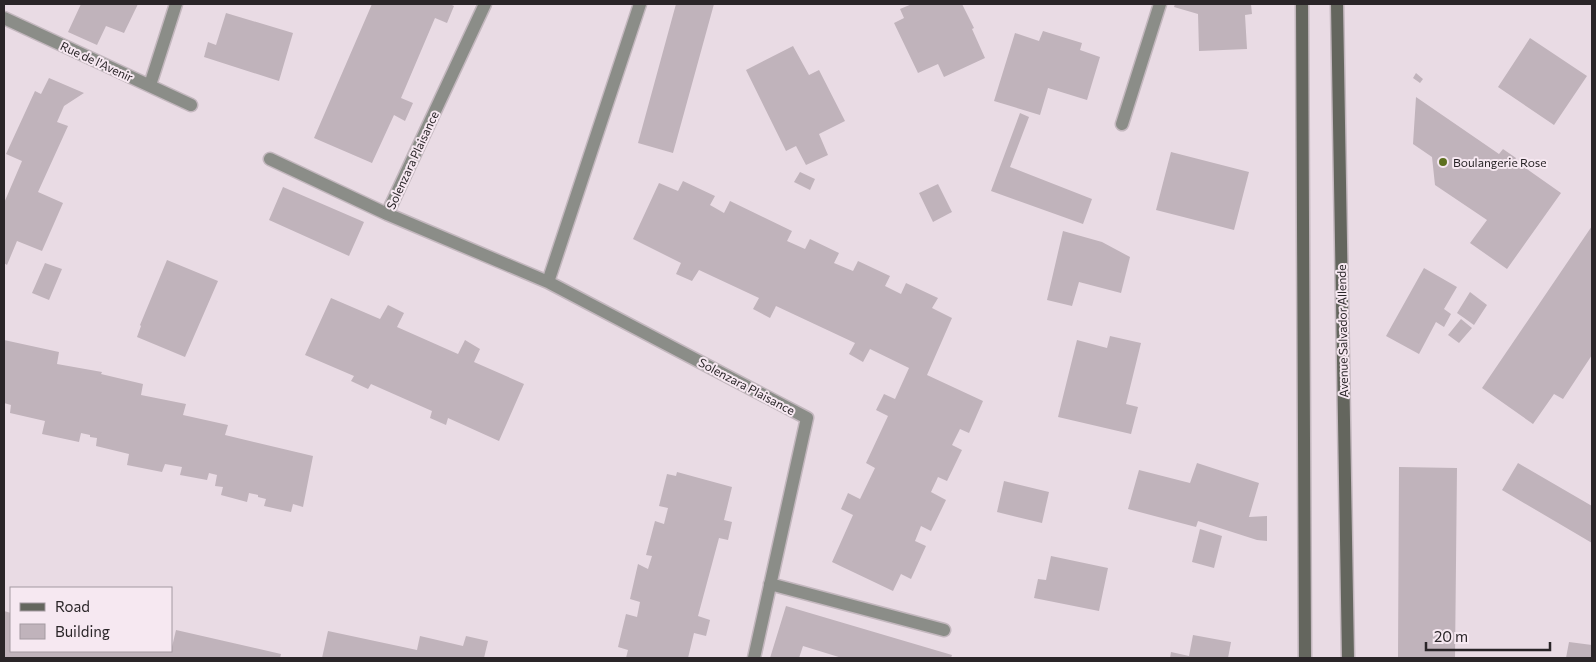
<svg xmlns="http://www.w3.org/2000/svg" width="1596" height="662" viewBox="0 0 1596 662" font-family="Commissioner,sans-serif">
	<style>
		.building { fill: #c0b3bb }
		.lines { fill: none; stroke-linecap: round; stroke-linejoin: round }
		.lane-casing { stroke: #c3b7be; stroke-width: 15 }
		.street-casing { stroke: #c3b7be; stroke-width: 15 }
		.secondary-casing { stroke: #c3b7be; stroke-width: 15 }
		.lane { stroke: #8b8d88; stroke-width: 12 }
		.street { stroke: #8b8d88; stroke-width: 12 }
		.secondary { stroke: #64665e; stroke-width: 12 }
		.poi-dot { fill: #5d701f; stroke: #f6e8f1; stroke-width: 2 }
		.labels { text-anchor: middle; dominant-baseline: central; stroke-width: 4; stroke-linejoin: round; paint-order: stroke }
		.street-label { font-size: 12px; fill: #2a2528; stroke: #f6e8f1 }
		.poi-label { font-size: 12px; fill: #2a2528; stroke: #f6e8f1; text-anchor: start }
	</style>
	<rect width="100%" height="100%" fill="#e9dbe4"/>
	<path class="building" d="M 81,4 L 138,4 L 124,33 L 106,26 L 97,45 L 68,32 Z
		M 372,4 L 450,4 L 454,6 L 447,23 L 435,18 L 401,98 L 413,103 L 405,121 L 394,115 L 372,163 L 314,138 Z
		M 676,4 L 714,4 L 673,153 L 638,143 Z
		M 912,4 L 962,4 L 974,28 L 972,29 L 985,58 L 944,77 L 938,64 L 918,73 L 894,23 L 904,18 L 900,9 Z
		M 1175,4 L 1251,4 L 1252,14 L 1245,15 L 1247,49 L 1199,51 L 1198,14 L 1174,7 Z
		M 226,13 L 293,33 L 279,81 L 204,57 L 208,42 L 216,45 Z
		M 1043,31 L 1082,43 L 1080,50 L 1100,57 L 1087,100 L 1048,88 L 1040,115 L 994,101 L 1015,33 L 1039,41 Z
		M 1530,38 L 1587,76 L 1554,125 L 1498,87 Z
		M 793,46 L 809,75 L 819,70 L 845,121 L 819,134 L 828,155 L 806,165 L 796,146 L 786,151 L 746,70 Z
		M 1416,73 L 1423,79 L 1420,83 L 1413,78 Z
		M 49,78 L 84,93 L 64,106 L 57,122 L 68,126 L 38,192 L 63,203 L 42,251 L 17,241 L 7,265 L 4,263 L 4,203 L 22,161 L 6,154 L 35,91 L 41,94 Z
		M 1416,97 L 1499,154 L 1503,149 L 1516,158 L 1513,163 L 1522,169 L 1524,167 L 1561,193 L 1507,269 L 1470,243 L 1487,220 L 1435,185 L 1432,157 L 1413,144 Z
		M 1020,113 L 1029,117 L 1010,167 L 1092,199 L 1083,224 L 991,191 Z
		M 1171,152 L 1249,172 L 1234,230 L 1156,210 Z
		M 800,172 L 815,179 L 810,190 L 794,182 Z
		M 683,181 L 715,196 L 710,205 L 724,213 L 730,201 L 792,231 L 787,241 L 805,249 L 810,239 L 839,253 L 834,263 L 853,271 L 858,261 L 890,276 L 885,286 L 901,294 L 906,283 L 938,298 L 932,308 L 952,318 L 927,375 L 983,401 L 969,433 L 960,429 L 952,445 L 962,450 L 947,481 L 938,477 L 931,492 L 946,500 L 931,531 L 921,526 L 915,541 L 926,546 L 911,579 L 901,574 L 893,591 L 832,562 L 853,515 L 841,509 L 848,493 L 860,499 L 875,468 L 866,463 L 888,416 L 876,410 L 884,394 L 895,399 L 909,368 L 870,349 L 863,362 L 849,354 L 855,343 L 776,306 L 770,318 L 753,309 L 759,298 L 699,270 L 692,281 L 676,274 L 681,263 L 633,239 L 659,183 L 678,191 Z
		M 938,184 L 952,212 L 933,222 L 919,193 Z
		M 283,187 L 364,222 L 349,256 L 269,220 Z
		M 1592,226 L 1592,355 L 1563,399 L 1554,394 L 1533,424 L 1482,388 Z
		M 1063,231 L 1102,242 L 1130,257 L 1121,293 L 1079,282 L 1072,306 L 1047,300 Z
		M 167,260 L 218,281 L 185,357 L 137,337 L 141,326 L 140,325 Z
		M 45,263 L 62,269 L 49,300 L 32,293 Z
		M 1424,268 L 1457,287 L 1444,309 L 1451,314 L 1444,327 L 1436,322 L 1419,354 L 1386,336 Z
		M 1470,292 L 1487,305 L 1474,325 L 1457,313 Z
		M 331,298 L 380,319 L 388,305 L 404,313 L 397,327 L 458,354 L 465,340 L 480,349 L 474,362 L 524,384 L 499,441 L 448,418 L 446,425 L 430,418 L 432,411 L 371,384 L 368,389 L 351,381 L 354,376 L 305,355 Z
		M 1461,319 L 1472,328 L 1459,343 L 1448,335 Z
		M 1110,336 L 1141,343 L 1126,404 L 1138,407 L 1131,434 L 1058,417 L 1077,340 L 1107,348 Z
		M 4,340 L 59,352 L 57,364 L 102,372 L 101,374 L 143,384 L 141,395 L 186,404 L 183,415 L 228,425 L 225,435 L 313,456 L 303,507 L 293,504 L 291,512 L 264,506 L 266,499 L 258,497 L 258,495 L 249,493 L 247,502 L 221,495 L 223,487 L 215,486 L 217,475 L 209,473 L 207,480 L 180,475 L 182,467 L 165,464 L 162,472 L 127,465 L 129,454 L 96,446 L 97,438 L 90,437 L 90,435 L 81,433 L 79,442 L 42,434 L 45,421 L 10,413 L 11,405 L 4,403 Z
		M 1197,463 L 1259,483 L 1249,517 L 1267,516 L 1267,541 L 1257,540 L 1198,521 L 1196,527 L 1128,509 L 1139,470 L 1190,483 Z
		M 1518,463 L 1592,506 L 1592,543 L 1502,490 Z
		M 1399,467 L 1457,468 L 1455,658 L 1398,658 Z
		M 677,472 L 732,487 L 724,520 L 732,522 L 728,540 L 719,538 L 698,616 L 710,620 L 706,636 L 694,633 L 688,658 L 626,658 L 628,650 L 618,647 L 626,614 L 637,617 L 640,602 L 630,599 L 638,564 L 648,569 L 652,556 L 646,555 L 655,521 L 664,524 L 668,508 L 659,506 L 667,474 L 676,476 Z
		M 1004,481 L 1049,492 L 1042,523 L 997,512 Z
		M 1200,529 L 1222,536 L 1214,568 L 1192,562 Z
		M 1051,556 L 1108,568 L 1099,611 L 1034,598 L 1038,579 L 1046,580 Z
		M 786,606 L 952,655 L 951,658 L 842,658 L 803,646 L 799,658 L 770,658 Z
		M 4,611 L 11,613 L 11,651 L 171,651 L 176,630 L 281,654 L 280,658 L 4,658 Z
		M 328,631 L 417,650 L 420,636 L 463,646 L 466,636 L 488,641 L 484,658 L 322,658 Z
		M 1193,635 L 1231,642 L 1228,658 L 1170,658 L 1171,652 L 1189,656 Z
		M 1569,642 L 1592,645 L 1592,658 L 1566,658 Z"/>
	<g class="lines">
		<g class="lane-casing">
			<path id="lane" d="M 150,85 L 176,4
				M 1122,124 L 1160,4
				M 270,159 L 387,214 L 548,282 L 640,4
				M 387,214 L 485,4
				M 548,282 L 807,418 L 754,658
				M 770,584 L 944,630"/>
		</g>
		<g class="street-casing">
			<path id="street" d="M 4,18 L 191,105"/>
		</g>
		<g class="secondary-casing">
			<path id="secondary" d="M 1302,4 L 1305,658
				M 1337,4 L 1348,658"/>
		</g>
		<use href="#lane" class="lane"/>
		<use href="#street" class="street"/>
		<use href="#secondary" class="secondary"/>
	</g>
	<circle class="poi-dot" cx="1443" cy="162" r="5"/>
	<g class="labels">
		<g class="street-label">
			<text transform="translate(97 61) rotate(25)">Rue de l'Avenir</text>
			<text transform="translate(412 160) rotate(-65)">Solenzara Plaisance</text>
			<text transform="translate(1342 331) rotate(-91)">Avenue Salvador Allende</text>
			<text transform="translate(747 386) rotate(28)">Solenzara Plaisance</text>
		</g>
		<g class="poi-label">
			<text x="1453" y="162">Boulangerie Rose</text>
		</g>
	</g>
	<rect width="1596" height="662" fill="none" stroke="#2a2528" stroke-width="10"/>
	<rect x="10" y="587" width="162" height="65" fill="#f6e8f1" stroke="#a49aa1"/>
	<rect x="20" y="603" width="25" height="8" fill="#64665e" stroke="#a49aa1"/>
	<text x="55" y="612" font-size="15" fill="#2a2528">Road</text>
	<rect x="20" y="624" width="25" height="15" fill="#c0b3bb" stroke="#a49aa1"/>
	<text x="55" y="637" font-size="15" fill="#2a2528">Building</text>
	<path d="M1426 642v8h124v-8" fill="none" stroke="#2a2528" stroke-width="2.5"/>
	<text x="1434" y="642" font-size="15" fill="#2a2528" stroke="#f6e8f1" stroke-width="4" paint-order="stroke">20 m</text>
</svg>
